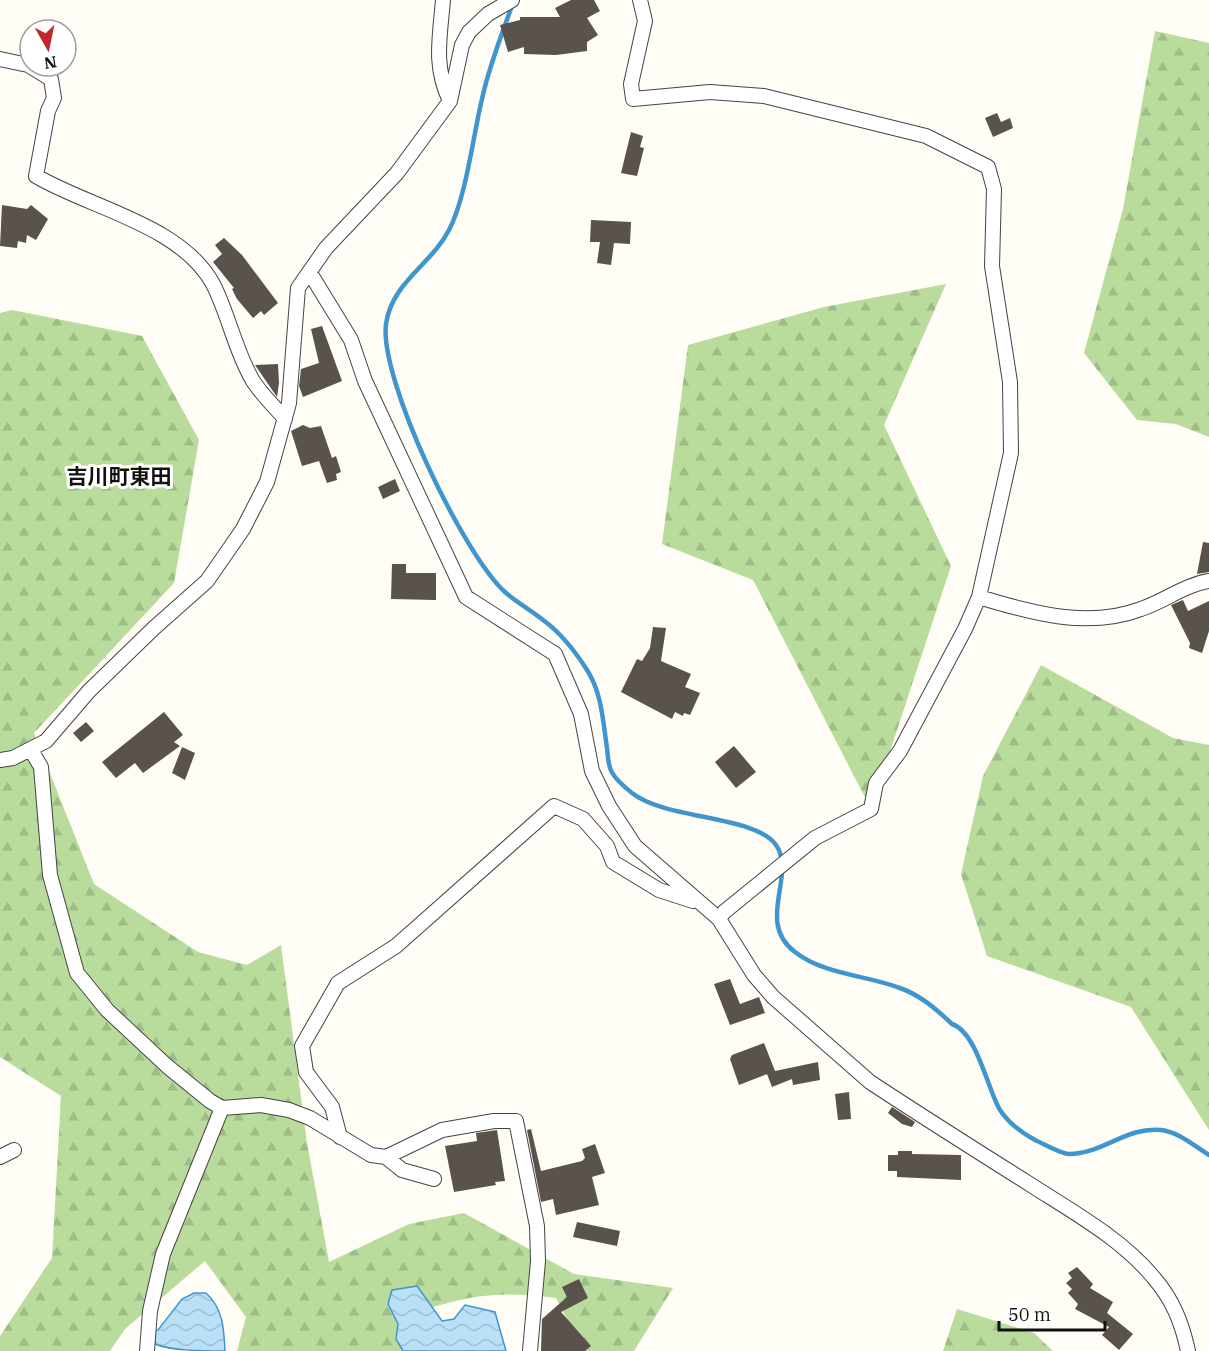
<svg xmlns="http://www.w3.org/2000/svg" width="1209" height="1351" viewBox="0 0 1209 1351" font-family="'IBM Plex Serif','Noto Sans JP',serif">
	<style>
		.forest { fill: url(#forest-firs) }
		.water { fill: url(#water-waves); stroke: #3f96cf; stroke-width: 1.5 }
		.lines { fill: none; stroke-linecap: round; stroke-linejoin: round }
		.stream { stroke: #3f96cf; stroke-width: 4.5 }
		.building { fill: #5a524d }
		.minor-casing { stroke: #444; stroke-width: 16 }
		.minor { stroke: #fff; stroke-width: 14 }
		.labels { text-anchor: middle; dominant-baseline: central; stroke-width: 6; stroke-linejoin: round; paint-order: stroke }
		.quarter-label { font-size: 21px; font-weight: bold; fill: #111; stroke: #fff }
	</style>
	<defs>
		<pattern id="forest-firs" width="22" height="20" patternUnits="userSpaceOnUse" patternTransform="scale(1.5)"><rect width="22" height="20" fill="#b9dc9c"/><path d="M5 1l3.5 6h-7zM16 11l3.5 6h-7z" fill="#9ebc85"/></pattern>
		<pattern id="water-waves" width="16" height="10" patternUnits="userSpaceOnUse" patternTransform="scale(1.5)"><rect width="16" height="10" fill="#b9e0f7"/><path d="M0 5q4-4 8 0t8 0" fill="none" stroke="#9ebfd3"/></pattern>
	</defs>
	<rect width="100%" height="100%" fill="#fffdf5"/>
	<path class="forest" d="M 1155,31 L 1209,43 L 1209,437 L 1176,424 L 1137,420 L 1084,353 L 1123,209 Z
		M 946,284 L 884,425 L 951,566 L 871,809 L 753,580 L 662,544 L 688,345 L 824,307 Z
		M 12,310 L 142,336 L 199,440 L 174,583 L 34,733 L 94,884 L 198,952 L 247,965 L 281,945 L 307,1143 L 329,1262 L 409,1224 L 464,1213 L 574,1274 L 673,1288 L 634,1351 L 583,1351 L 556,1298 C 505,1291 472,1294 424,1310 L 416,1351 L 237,1351 L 246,1317 L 205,1261 L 125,1329 L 110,1351 L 0,1351 L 0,1336 L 52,1258 L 61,1096 L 0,1057 L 0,313 Z
		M 1041,665 L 1173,738 L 1209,745 L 1209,1130 L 1131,1007 L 987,956 L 961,874 L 983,776 Z
		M 957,1309 L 1034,1333 L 1053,1351 L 943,1351 Z"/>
	<path class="water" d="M 417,1286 L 442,1321 L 454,1319 L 465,1305 L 495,1312 L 506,1351 L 403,1351 L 396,1339 L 398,1324 L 388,1304 L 392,1290 Z
		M 194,1293 L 206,1293 C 223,1308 224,1329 225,1351 C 204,1351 166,1351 151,1342 L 153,1332 L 158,1330 L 182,1299 Z"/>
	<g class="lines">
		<path class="stream" d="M 513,3 C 502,34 489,66 482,99 C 473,136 466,198 449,230 C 431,265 392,282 386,324 C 379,379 463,554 505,592 C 516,602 531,610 543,620 C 561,633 575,651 587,670 C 602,693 603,722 607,748 C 608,757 608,768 613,774 C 617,781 626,788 632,793 C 666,820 755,815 776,845 C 797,875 755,922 795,952 C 823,974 864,975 897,987 C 919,994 935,1008 952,1024 C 977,1032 988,1091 1000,1110 C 1008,1122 1022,1133 1035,1140 C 1044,1144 1059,1153 1068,1154 C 1101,1155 1127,1126 1161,1130 C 1179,1132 1194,1146 1209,1155"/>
	</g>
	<path class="building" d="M 571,0 L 594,0 L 600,11 L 587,18 L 598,35 L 587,42 L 587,51 L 556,55 L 524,54 L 524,47 L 508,52 L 500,25 L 520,20 L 520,17 L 560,17 L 555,8 Z
		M 997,113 L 1001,122 L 1010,118 L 1013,128 L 993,137 L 985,118 Z
		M 631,132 L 643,136 L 640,147 L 644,148 L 637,176 L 621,173 Z
		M 2,205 L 27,209 L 31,205 L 48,219 L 36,240 L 27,235 L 26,243 L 18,241 L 17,248 L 0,246 Z
		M 591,220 L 631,222 L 630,244 L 614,243 L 611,265 L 597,263 L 600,242 L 590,242 Z
		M 224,238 L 242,255 L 278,303 L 264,315 L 261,311 L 253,318 L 237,299 L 232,289 L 234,288 L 213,262 L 222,254 L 215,245 Z
		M 322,326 L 342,381 L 303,397 L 299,386 L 301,369 L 319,363 L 311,329 Z
		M 278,364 L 279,383 L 277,397 L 255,365 Z
		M 303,425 L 310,428 L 321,426 L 332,458 L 336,456 L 341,472 L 336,474 L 337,480 L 327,483 L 319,461 L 302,466 L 291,431 Z
		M 395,479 L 400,491 L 383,499 L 378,487 Z
		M 1203,542 L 1209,543 L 1209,572 L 1197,574 Z
		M 392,564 L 406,564 L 406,573 L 436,573 L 436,600 L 391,599 Z
		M 1183,600 L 1188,611 L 1209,601 L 1209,631 L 1202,653 L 1189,648 L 1190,643 L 1171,605 Z
		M 653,627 L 666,628 L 661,661 L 691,674 L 685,687 L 700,693 L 690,715 L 684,713 L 683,716 L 675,712 L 672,719 L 621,692 L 637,659 L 642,661 L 650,648 Z
		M 164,712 L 183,735 L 174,742 L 180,746 L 143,773 L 135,763 L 116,778 L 102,762 Z
		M 86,722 L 94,731 L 81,742 L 73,733 Z
		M 734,746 L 756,772 L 736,788 L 715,762 Z
		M 182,747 L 195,753 L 185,780 L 172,773 Z
		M 730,979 L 740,1004 L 759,997 L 765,1013 L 730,1025 L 714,984 Z
		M 764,1043 L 775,1071 L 818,1062 L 820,1080 L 793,1085 L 792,1079 L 772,1087 L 767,1074 L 770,1073 L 739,1085 L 730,1059 L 732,1055 Z
		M 849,1092 L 851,1119 L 838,1120 L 835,1094 Z
		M 892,1107 L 915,1122 L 912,1127 L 902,1124 L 888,1113 Z
		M 531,1129 L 541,1171 L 582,1161 L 585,1158 L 582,1149 L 595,1144 L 605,1173 L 592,1177 L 599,1205 L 556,1215 L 553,1199 L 541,1202 L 527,1130 Z
		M 497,1130 L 505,1181 L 495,1182 L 496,1185 L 454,1192 L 445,1146 L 477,1141 L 476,1133 Z
		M 898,1151 L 912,1151 L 912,1154 L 961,1155 L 961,1180 L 897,1177 L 897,1171 L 888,1171 L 888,1155 L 898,1155 Z
		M 577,1222 L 620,1231 L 617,1246 L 573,1237 Z
		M 1077,1267 L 1093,1284 L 1090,1288 L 1113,1302 L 1107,1313 L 1133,1334 L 1119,1350 L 1102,1335 L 1109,1327 L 1075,1309 L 1078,1304 L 1068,1293 L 1072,1289 L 1066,1283 L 1072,1278 L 1068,1273 Z
		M 579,1279 L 588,1298 L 561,1312 L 591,1346 L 585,1351 L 541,1351 L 542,1319 L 567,1297 L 562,1287 Z"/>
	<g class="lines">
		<g class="minor-casing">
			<path id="minor" d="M 443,0 C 440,37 433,66 450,101
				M 640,0 L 645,21 L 631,84 L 633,99 L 710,92 L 764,96 L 926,136 L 988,167 L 994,189 L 992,266 L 1010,382 L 1011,453 L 979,597 L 965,629 L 900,751 L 876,783 L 871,809 L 815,838 L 724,912 L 719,919
				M 0,59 L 28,65 L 51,79 L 54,98 L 48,111 L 36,176 C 90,208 181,225 213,284 C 229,315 235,351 253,381 C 262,395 275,407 285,419
				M 310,273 L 351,340 L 365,381 L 466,597 L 555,654 L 581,714 L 592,771 L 609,806 L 635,846 L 719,919 L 754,975 L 773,997 L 870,1082 C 923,1117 977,1151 1031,1185 C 1073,1212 1122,1239 1154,1278 C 1173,1300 1182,1323 1188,1351
				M 979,597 C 1031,613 1088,629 1141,609 C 1165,601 1184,585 1209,581
				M 31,750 L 41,767 L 50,875 L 77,973 L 107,1010 L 167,1066 L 210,1101 L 222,1108 L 261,1105 L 289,1110 L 310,1118 L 371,1155 L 386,1157 L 442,1130 L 494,1121 L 516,1121 L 537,1226 L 538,1261 L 530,1351
				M 0,760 L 13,758 L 46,741 L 89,691 L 154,628 L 207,581 L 243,529 L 267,482 L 289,403 L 298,288 L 326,248 L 397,173 L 450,101 L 462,45 L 469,32 L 488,14 L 512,0
				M 340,1137 L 332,1107 L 306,1072 L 302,1046 L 338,983 L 396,946 L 554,806 L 583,819 L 607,846 L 613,862 L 659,890 L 693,901
				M 0,1157 L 14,1150
				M 386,1157 L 402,1170 L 434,1179
				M 147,1351 L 150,1311 L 163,1254 L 222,1108"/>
		</g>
		<use href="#minor" class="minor"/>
	</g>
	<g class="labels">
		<g class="quarter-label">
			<text x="119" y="476">吉川町東田</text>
		</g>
	</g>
	<g transform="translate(48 48) rotate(171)"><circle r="28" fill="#ffffff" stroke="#a0a0a0" stroke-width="1.5"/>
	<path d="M0-4.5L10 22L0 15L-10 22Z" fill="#c4262e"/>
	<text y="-9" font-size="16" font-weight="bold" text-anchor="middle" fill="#111111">N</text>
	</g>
	<path d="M999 1321v9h106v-9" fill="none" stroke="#111111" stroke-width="3"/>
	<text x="1008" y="1321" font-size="18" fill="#111111" stroke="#ffffff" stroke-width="4.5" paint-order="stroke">50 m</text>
</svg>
